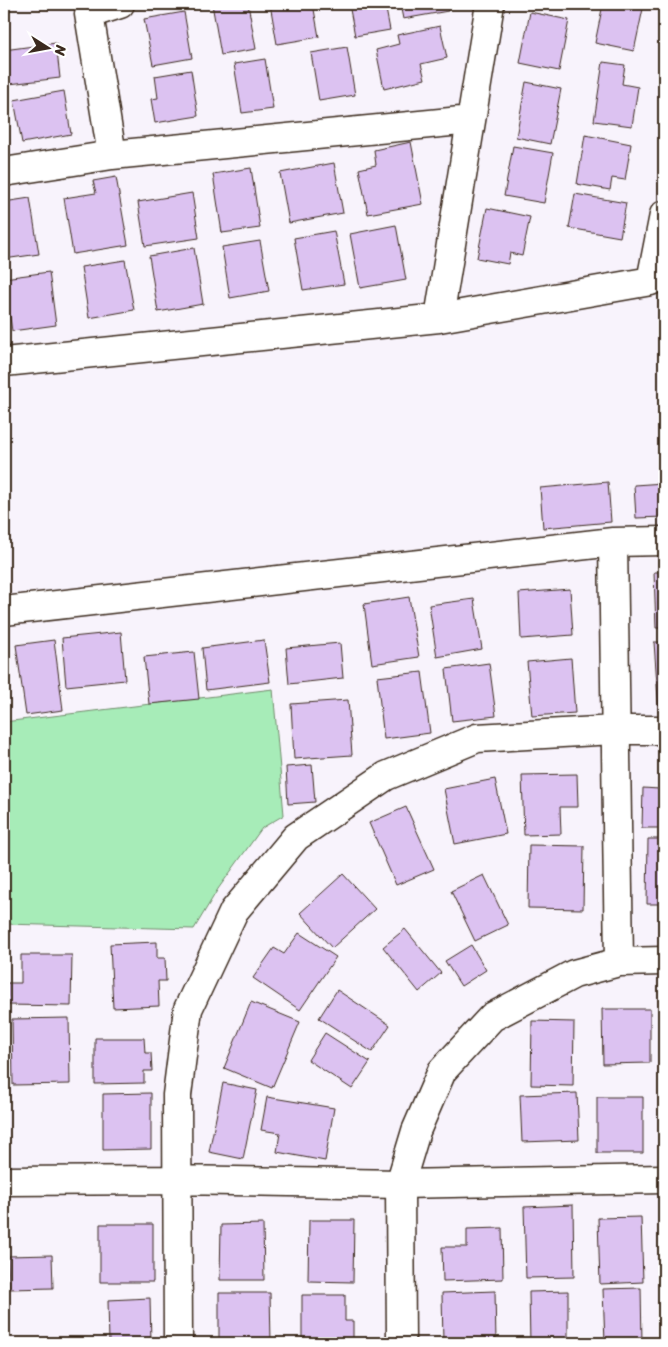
<svg xmlns="http://www.w3.org/2000/svg" width="668" height="1347" viewBox="0 0 668 1347" font-family="Sriracha,sans-serif">
	<style>
		.green { fill: #a7ecb8; stroke: #718b6b }
		.building { fill: #dcc2f1; stroke: #3b2a1e }
		.lines { fill: none; stroke-linecap: round; stroke-linejoin: round }
		.street-casing { stroke: #3b2a1e; stroke-width: 31 }
		.secondary-casing { stroke: #3b2a1e; stroke-width: 31 }
		.street { stroke: #fff; stroke-width: 28 }
		.secondary { stroke: #fff; stroke-width: 28 }
	</style>
	<rect width="100%" height="100%" fill="#f8f3fc"/>
	<filter id="ink" filterUnits="userSpaceOnUse"><feTurbulence type="fractalNoise" baseFrequency=".02" numOctaves="2"/><feDisplacementMap in="SourceGraphic" scale="10" xChannelSelector="R" yChannelSelector="G"/><feConvolveMatrix kernelMatrix="1 2 1 2 8 2 1 2 1" color-interpolation-filters="sRGB"/></filter>
	<g filter="url(#ink)">
		<path class="green" d="M 273,689 L 284,815 L 262,828 L 218,889 L 194,929 L 4,924 L 4,722 Z"/>
		<path class="building" d="M 212,4 L 248,4 L 256,49 L 221,55 Z
			M 270,4 L 313,4 L 319,37 L 277,44 Z
			M 349,4 L 385,4 L 390,30 L 355,36 Z
			M 400,4 L 447,4 L 448,11 L 403,19 Z
			M 548,4 L 571,4 L 570,8 Z
			M 603,4 L 644,4 L 634,51 L 595,43 Z
			M 184,12 L 192,58 L 153,65 L 144,19 Z
			M 530,12 L 569,20 L 559,71 L 520,63 Z
			M 440,26 L 447,58 L 421,64 L 425,79 L 384,89 L 376,50 L 399,44 L 397,35 Z
			M 56,43 L 60,78 L 9,84 L 4,50 Z
			M 347,47 L 355,95 L 319,101 L 311,53 Z
			M 265,59 L 273,109 L 242,113 L 234,64 Z
			M 603,62 L 625,65 L 622,84 L 638,87 L 632,126 L 594,121 Z
			M 191,70 L 198,116 L 155,123 L 151,99 L 158,98 L 155,76 Z
			M 526,82 L 561,89 L 550,144 L 516,137 Z
			M 64,91 L 71,134 L 22,143 L 14,100 Z
			M 585,135 L 631,144 L 625,180 L 612,178 L 610,190 L 577,184 Z
			M 411,142 L 423,204 L 368,214 L 359,169 L 376,165 L 374,150 Z
			M 513,146 L 553,153 L 544,203 L 504,196 Z
			M 334,163 L 343,213 L 289,223 L 280,173 Z
			M 251,168 L 260,228 L 222,233 L 213,174 Z
			M 116,177 L 128,245 L 73,254 L 64,198 L 96,193 L 93,181 Z
			M 192,193 L 199,238 L 145,246 L 138,202 Z
			M 575,194 L 626,203 L 620,237 L 569,228 Z
			M 30,198 L 39,254 L 4,259 L 4,202 Z
			M 487,208 L 530,217 L 522,256 L 510,253 L 508,264 L 477,258 Z
			M 396,225 L 406,280 L 360,288 L 350,234 Z
			M 334,231 L 344,284 L 303,290 L 294,238 Z
			M 260,241 L 269,291 L 230,298 L 222,247 Z
			M 194,248 L 203,304 L 158,312 L 149,256 Z
			M 125,260 L 134,310 L 89,318 L 81,267 Z
			M 49,272 L 56,325 L 12,331 L 4,278 Z
			M 608,482 L 611,522 L 543,528 L 540,488 Z
			M 664,483 L 664,517 L 636,518 L 634,485 Z
			M 654,572 L 664,572 L 664,628 L 656,628 Z
			M 570,589 L 573,635 L 521,639 L 519,593 Z
			M 409,597 L 419,657 L 372,664 L 364,604 Z
			M 474,599 L 482,649 L 437,657 L 429,605 Z
			M 121,632 L 125,680 L 66,686 L 62,638 Z
			M 54,640 L 63,710 L 26,715 L 16,645 Z
			M 264,640 L 270,682 L 206,690 L 202,648 Z
			M 654,642 L 664,642 L 664,713 L 659,713 Z
			M 340,643 L 343,678 L 289,684 L 286,648 Z
			M 194,652 L 199,699 L 149,704 L 144,657 Z
			M 571,658 L 575,713 L 532,716 L 527,662 Z
			M 489,663 L 496,716 L 452,721 L 446,669 Z
			M 422,672 L 430,733 L 384,739 L 377,677 Z
			M 348,700 L 352,755 L 294,759 L 291,704 Z
			M 660,763 L 664,763 L 664,828 L 642,828 L 643,788 L 659,789 Z
			M 312,765 L 315,802 L 288,804 L 286,767 Z
			M 577,774 L 578,807 L 560,807 L 561,834 L 524,835 L 522,775 Z
			M 495,779 L 506,834 L 455,844 L 444,789 Z
			M 406,807 L 434,869 L 396,885 L 369,823 Z
			M 648,839 L 664,839 L 664,904 L 647,904 Z
			M 529,845 L 584,846 L 583,909 L 528,908 Z
			M 343,874 L 375,909 L 332,948 L 300,913 Z
			M 484,875 L 508,925 L 475,941 L 451,891 Z
			M 405,929 L 441,973 L 419,992 L 383,947 Z
			M 299,933 L 336,957 L 300,1010 L 253,978 L 274,948 L 284,954 Z
			M 157,942 L 157,958 L 165,958 L 166,981 L 158,981 L 159,1006 L 113,1008 L 110,944 Z
			M 471,945 L 486,970 L 461,986 L 445,961 Z
			M 21,955 L 72,955 L 71,1006 L 7,1005 L 7,983 L 21,983 Z
			M 337,990 L 390,1025 L 372,1052 L 319,1018 Z
			M 251,1002 L 300,1022 L 272,1088 L 224,1068 Z
			M 602,1009 L 650,1009 L 650,1063 L 603,1064 Z
			M 69,1018 L 70,1084 L 13,1085 L 12,1019 Z
			M 532,1021 L 574,1022 L 573,1086 L 531,1085 Z
			M 325,1033 L 370,1062 L 352,1089 L 308,1060 Z
			M 95,1038 L 144,1038 L 145,1053 L 151,1053 L 152,1071 L 144,1071 L 144,1083 L 95,1084 Z
			M 223,1083 L 257,1090 L 243,1159 L 209,1152 Z
			M 151,1093 L 151,1149 L 103,1150 L 103,1094 Z
			M 577,1093 L 579,1140 L 522,1142 L 520,1095 Z
			M 267,1097 L 334,1108 L 325,1161 L 277,1152 L 280,1133 L 261,1130 Z
			M 597,1097 L 643,1097 L 643,1153 L 597,1153 Z
			M 573,1205 L 574,1277 L 526,1278 L 524,1207 Z
			M 641,1217 L 643,1282 L 600,1284 L 598,1218 Z
			M 309,1220 L 354,1220 L 353,1282 L 308,1281 Z
			M 100,1224 L 153,1224 L 153,1282 L 100,1282 Z
			M 263,1224 L 264,1280 L 220,1280 L 221,1225 Z
			M 502,1228 L 503,1279 L 443,1281 L 442,1247 L 467,1247 L 467,1229 Z
			M 52,1255 L 53,1288 L 9,1289 L 8,1256 Z
			M 641,1288 L 642,1343 L 605,1343 L 603,1289 Z
			M 495,1291 L 496,1343 L 443,1343 L 442,1293 Z
			M 568,1291 L 568,1343 L 530,1343 L 529,1292 Z
			M 219,1293 L 270,1293 L 271,1343 L 219,1343 Z
			M 302,1295 L 345,1295 L 345,1321 L 353,1321 L 353,1343 L 302,1343 Z
			M 150,1298 L 151,1343 L 109,1343 L 108,1300 Z"/>
		<g class="lines">
			<g class="street-casing">
				<path id="street" d="M 112,155 L 89,14 L 120,4
					M 4,172 L 112,155 L 471,120
					M 439,318 L 490,4
					M 4,362 L 439,318 L 651,281 L 664,215
					M 613,542 L 619,962
					M 4,611 L 613,542 L 664,541
					M 4,1181 L 176,1180 L 400,1184 L 664,1179
					M 178,1343 L 177,1095 L 188,1009 L 234,911 L 296,837 L 386,776 L 477,738 L 614,730 L 664,730"/>
			</g>
			<g class="secondary-casing">
				<path id="secondary" d="M 401,1343 L 400,1184 L 416,1131 L 442,1071 L 492,1017 L 574,974 L 619,962 L 664,961"/>
			</g>
			<use href="#street" class="street"/>
			<use href="#secondary" class="secondary"/>
		</g>
	</g>
	<rect width="668" height="1347" fill="none" stroke="#fff" stroke-width="20"/>
	<rect x="10" y="10" width="648" height="1327" fill="none" stroke="#3b2a1e" stroke-width="2" filter="url(#ink)"/>
	<g transform="translate(48 48) rotate(101)" stroke="#ffffff" stroke-width="4" paint-order="stroke">
	<path d="M0-4L9 19L0 12L-9 19Z" fill="#3b2a1e"/>
	<text y="-8" font-size="14" font-weight="bold" text-anchor="middle" fill="#3b2a1e">N</text>
	</g>
</svg>
